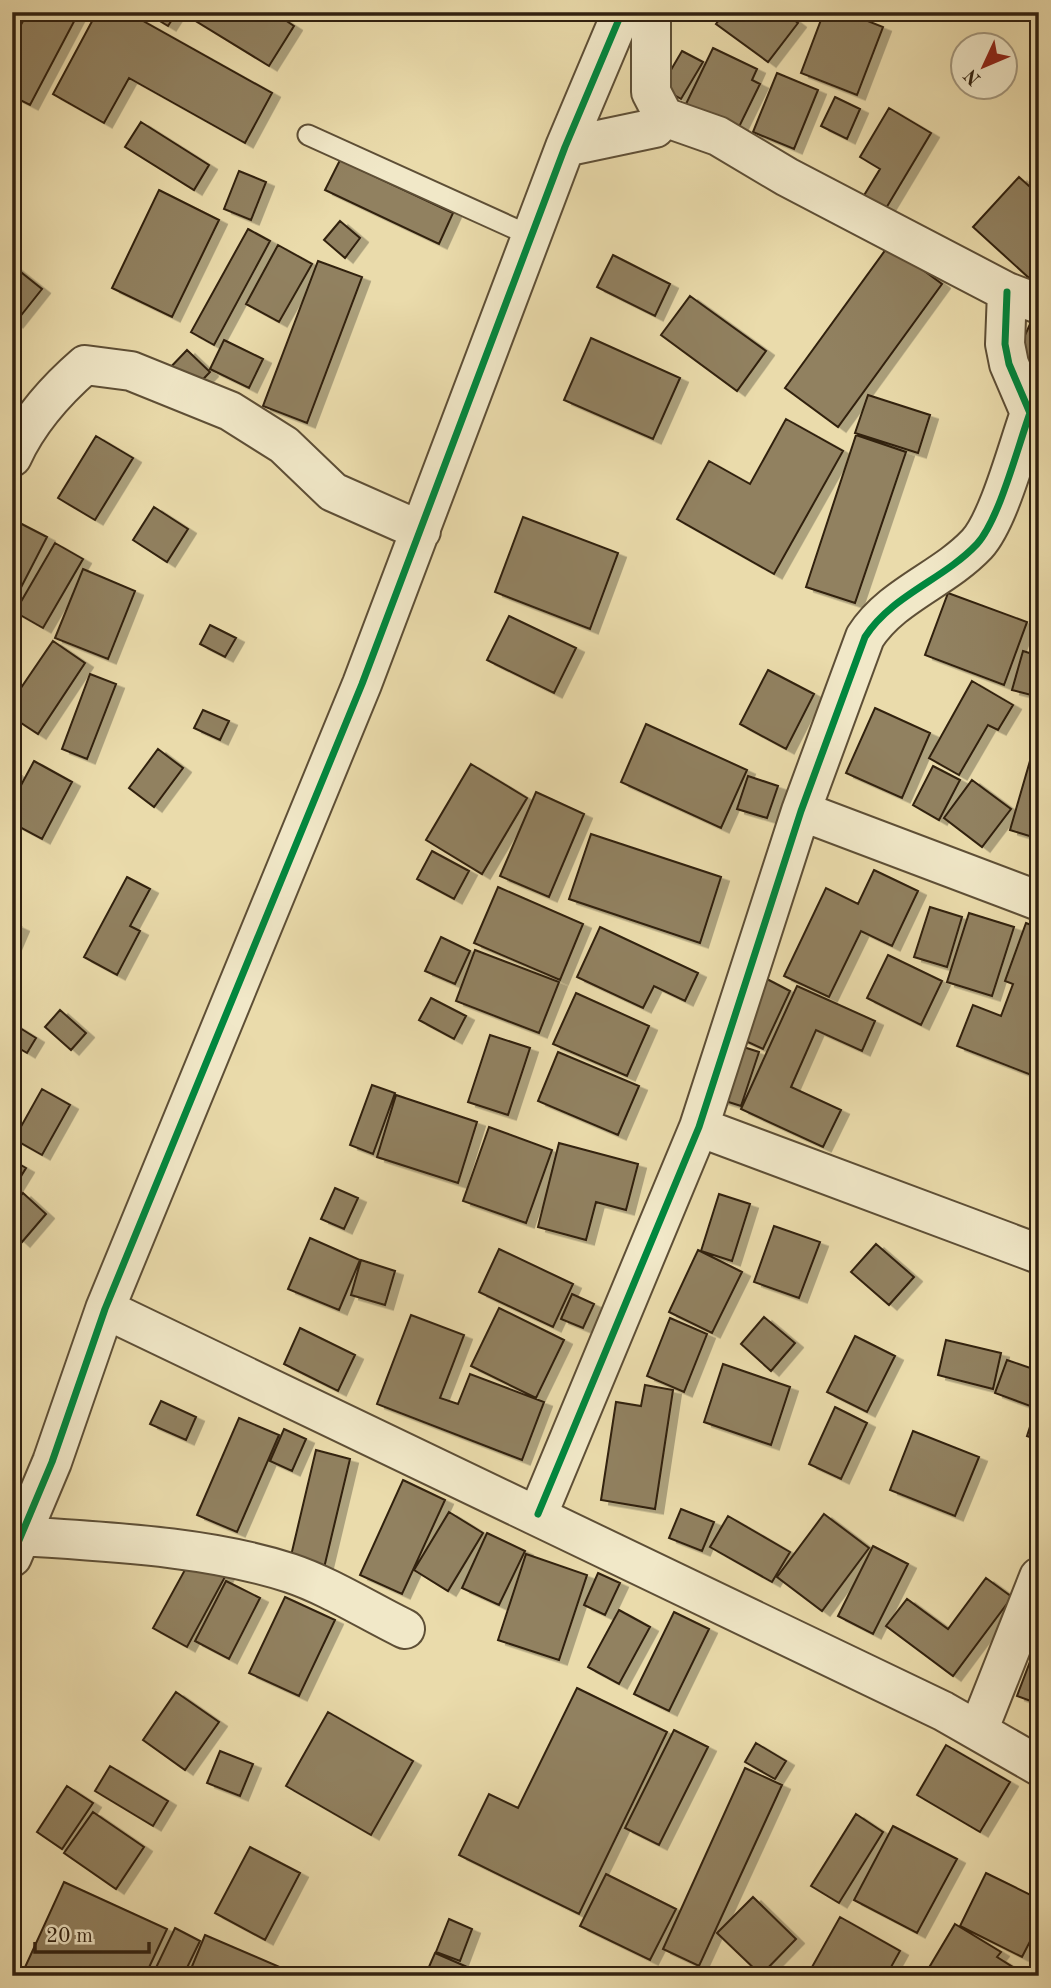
<svg xmlns="http://www.w3.org/2000/svg" width="1051" height="1988" viewBox="0 0 1051 1988" font-family="'Old Standard TT',serif">
	<style>
		.building { fill: #918160; stroke: #30200f; stroke-width: 2; filter: url(#shadow) }
		.lines { fill: none; stroke-linecap: round; stroke-linejoin: round }
		.lane-casing { stroke: #5e4f36; stroke-width: 23 }
		.street-casing { stroke: #5e4f36; stroke-width: 42 }
		.lane { stroke: #f1e8c8; stroke-width: 19 }
		.street { stroke: #f1e8c8; stroke-width: 38 }
		.cycleway-casing { stroke: #f1e8c8; stroke-width: 11 }
		.cycleway { stroke: #00873e; stroke-width: 7 }
	</style>
	<defs>
		<filter id="shadow"><feDropShadow dx="8" dy="4.5" stdDeviation="0" flood-color="#0004"/></filter>
	</defs>
	<rect width="100%" height="100%" fill="#eadbab"/>
	<filter id="stains"><feTurbulence type="fractalNoise" baseFrequency=".00286" numOctaves="4"/><feColorMatrix values="0 0 0 0 .2 0 0 0 0 .09 0 0 0 0 .02 0 0 0 .5 -.17"/></filter>
	<radialGradient id="worn" r=".72"><stop offset=".6" stop-color="#630" stop-opacity="0"/><stop offset="1" stop-color="#630" stop-opacity=".3"/></radialGradient>
	<path class="building" d="M 28,12 L 79,12 L 30,105 L 12,96 L 12,41 Z
		M 97,12 L 127,12 L 272,93 L 245,143 L 129,78 L 104,123 L 53,94 Z
		M 145,12 L 177,12 L 168,26 Z
		M 181,12 L 273,12 L 294,26 L 269,66 Z
		M 725,12 L 784,12 L 798,23 L 768,62 L 716,24 Z
		M 824,12 L 845,12 L 883,27 L 857,95 L 801,73 Z
		M 713,48 L 757,69 L 752,80 L 760,84 L 737,131 L 685,106 Z
		M 682,51 L 703,62 L 681,99 L 661,87 Z
		M 777,73 L 818,90 L 794,149 L 753,132 Z
		M 835,97 L 860,109 L 847,139 L 821,126 Z
		M 889,108 L 931,133 L 882,215 L 860,202 L 880,169 L 860,157 Z
		M 141,122 L 209,165 L 194,190 L 125,147 Z
		M 340,160 L 453,213 L 439,244 L 325,190 Z
		M 239,171 L 266,182 L 251,220 L 224,209 Z
		M 1019,177 L 1039,195 L 1039,268 L 1029,278 L 973,227 Z
		M 159,190 L 219,220 L 172,317 L 112,288 Z
		M 340,221 L 360,238 L 345,258 L 324,240 Z
		M 248,229 L 270,241 L 214,345 L 191,332 Z
		M 278,245 L 312,264 L 279,322 L 246,304 Z
		M 889,245 L 942,284 L 838,427 L 785,388 Z
		M 613,255 L 670,284 L 655,316 L 597,287 Z
		M 318,261 L 362,277 L 307,423 L 263,406 Z
		M 12,265 L 42,289 L 15,323 L 12,321 Z
		M 690,296 L 766,351 L 737,391 L 661,335 Z
		M 1031,322 L 1039,325 L 1039,370 L 1014,359 Z
		M 591,338 L 680,378 L 653,439 L 564,400 Z
		M 224,340 L 263,359 L 249,388 L 210,369 Z
		M 187,350 L 210,372 L 190,393 L 166,372 Z
		M 868,395 L 930,415 L 918,453 L 855,433 Z
		M 786,419 L 843,451 L 774,574 L 677,519 L 709,461 L 750,484 Z
		M 856,435 L 906,452 L 855,603 L 806,587 Z
		M 96,436 L 133,458 L 95,520 L 58,498 Z
		M 154,507 L 188,529 L 167,562 L 133,540 Z
		M 523,517 L 618,553 L 590,629 L 495,592 Z
		M 12,519 L 47,537 L 12,605 Z
		M 55,543 L 83,559 L 43,628 L 15,612 Z
		M 83,569 L 135,591 L 108,659 L 55,638 Z
		M 948,593 L 1027,622 L 1004,685 L 925,655 Z
		M 509,616 L 576,648 L 554,693 L 487,660 Z
		M 210,625 L 236,638 L 225,657 L 200,644 Z
		M 53,641 L 85,663 L 38,734 L 12,717 L 12,701 Z
		M 1023,651 L 1039,656 L 1039,697 L 1012,690 Z
		M 768,670 L 814,694 L 786,749 L 740,724 Z
		M 90,674 L 116,684 L 87,759 L 62,749 Z
		M 972,681 L 1013,705 L 998,730 L 988,725 L 959,775 L 929,758 Z
		M 875,708 L 930,733 L 902,798 L 846,773 Z
		M 203,710 L 229,721 L 220,740 L 194,728 Z
		M 646,724 L 747,770 L 721,828 L 621,782 Z
		M 1034,747 L 1039,749 L 1039,839 L 1010,830 Z
		M 158,749 L 183,768 L 154,807 L 129,788 Z
		M 34,761 L 72,782 L 42,839 L 12,823 L 12,802 Z
		M 471,764 L 527,798 L 482,874 L 426,840 Z
		M 933,766 L 960,780 L 939,820 L 913,805 Z
		M 12,771 L 21,776 L 12,792 Z
		M 748,776 L 778,786 L 767,818 L 737,809 Z
		M 972,780 L 1011,809 L 982,847 L 944,818 Z
		M 536,792 L 584,814 L 549,897 L 500,876 Z
		M 591,834 L 721,877 L 700,943 L 569,899 Z
		M 432,851 L 469,871 L 454,899 L 417,879 Z
		M 874,870 L 918,891 L 892,946 L 861,931 L 829,997 L 784,976 L 826,888 L 858,904 Z
		M 127,877 L 150,889 L 130,926 L 140,931 L 117,975 L 84,957 Z
		M 498,887 L 583,924 L 560,980 L 474,943 Z
		M 930,907 L 962,917 L 947,967 L 914,957 Z
		M 969,913 L 1014,927 L 992,996 L 947,982 Z
		M 12,923 L 21,927 L 12,948 Z
		M 1026,923 L 1039,928 L 1039,1062 L 1034,1076 L 957,1046 L 973,1005 L 1001,1016 L 1013,984 L 1005,981 Z
		M 600,927 L 698,973 L 685,1001 L 654,986 L 643,1008 L 577,977 Z
		M 441,937 L 470,951 L 455,984 L 425,971 Z
		M 475,950 L 559,982 L 539,1033 L 456,1001 Z
		M 888,955 L 942,981 L 921,1025 L 867,998 Z
		M 765,978 L 790,991 L 763,1049 L 737,1037 Z
		M 797,986 L 875,1021 L 862,1051 L 816,1030 L 791,1087 L 841,1110 L 823,1147 L 741,1109 Z
		M 576,993 L 649,1026 L 627,1076 L 553,1044 Z
		M 431,998 L 466,1016 L 454,1039 L 419,1020 Z
		M 60,1010 L 86,1033 L 71,1050 L 45,1027 Z
		M 12,1023 L 36,1038 L 27,1053 L 12,1044 Z
		M 490,1035 L 530,1048 L 508,1115 L 468,1102 Z
		M 734,1044 L 759,1052 L 741,1106 L 716,1098 Z
		M 558,1052 L 639,1086 L 618,1135 L 538,1101 Z
		M 372,1085 L 395,1093 L 373,1154 L 350,1145 Z
		M 42,1089 L 70,1105 L 42,1155 L 14,1139 Z
		M 396,1095 L 477,1122 L 458,1183 L 377,1157 Z
		M 489,1127 L 552,1150 L 526,1223 L 463,1201 Z
		M 559,1143 L 638,1164 L 626,1210 L 596,1202 L 586,1240 L 538,1227 Z
		M 12,1160 L 26,1168 L 12,1191 Z
		M 335,1188 L 358,1198 L 344,1229 L 321,1219 Z
		M 23,1193 L 46,1214 L 22,1242 L 12,1233 L 12,1205 Z
		M 719,1194 L 750,1204 L 732,1261 L 701,1251 Z
		M 774,1226 L 820,1242 L 799,1298 L 754,1282 Z
		M 310,1238 L 360,1260 L 339,1310 L 288,1289 Z
		M 876,1244 L 914,1277 L 889,1305 L 851,1272 Z
		M 499,1249 L 573,1284 L 553,1327 L 479,1292 Z
		M 698,1250 L 742,1272 L 712,1333 L 669,1312 Z
		M 361,1260 L 395,1271 L 385,1305 L 351,1295 Z
		M 572,1294 L 594,1304 L 583,1328 L 561,1319 Z
		M 499,1308 L 564,1340 L 536,1398 L 471,1366 Z
		M 411,1315 L 464,1335 L 440,1398 L 458,1404 L 470,1374 L 544,1402 L 522,1460 L 377,1404 Z
		M 764,1317 L 795,1343 L 771,1371 L 741,1344 Z
		M 670,1318 L 707,1334 L 684,1392 L 647,1376 Z
		M 300,1328 L 355,1355 L 338,1391 L 284,1364 Z
		M 855,1336 L 895,1356 L 867,1412 L 827,1392 Z
		M 946,1340 L 1001,1353 L 993,1389 L 938,1375 Z
		M 1007,1360 L 1039,1371 L 1039,1440 L 1027,1436 L 1036,1408 L 995,1393 Z
		M 723,1364 L 790,1387 L 771,1445 L 704,1422 Z
		M 645,1385 L 673,1390 L 655,1509 L 601,1500 L 616,1402 L 641,1406 Z
		M 161,1401 L 196,1417 L 186,1440 L 150,1424 Z
		M 835,1407 L 867,1423 L 841,1479 L 809,1464 Z
		M 239,1418 L 279,1435 L 237,1532 L 197,1515 Z
		M 284,1429 L 306,1439 L 292,1471 L 270,1461 Z
		M 913,1431 L 979,1457 L 955,1516 L 890,1490 Z
		M 316,1450 L 350,1459 L 324,1568 L 290,1560 Z
		M 403,1480 L 445,1500 L 402,1594 L 360,1575 Z
		M 681,1509 L 714,1522 L 702,1551 L 669,1538 Z
		M 449,1512 L 483,1533 L 448,1591 L 414,1570 Z
		M 824,1514 L 869,1548 L 822,1611 L 777,1577 Z
		M 728,1516 L 790,1552 L 772,1582 L 710,1547 Z
		M 487,1533 L 525,1551 L 499,1605 L 462,1588 Z
		M 873,1546 L 908,1564 L 873,1634 L 838,1616 Z
		M 526,1554 L 587,1575 L 559,1660 L 498,1640 Z
		M 192,1557 L 226,1575 L 187,1647 L 153,1628 Z
		M 598,1573 L 620,1583 L 605,1615 L 584,1605 Z
		M 986,1578 L 1012,1597 L 953,1676 L 886,1626 L 907,1599 L 948,1629 Z
		M 226,1581 L 260,1598 L 229,1659 L 195,1641 Z
		M 285,1597 L 335,1620 L 299,1696 L 249,1673 Z
		M 619,1610 L 650,1627 L 619,1684 L 588,1667 Z
		M 674,1612 L 709,1629 L 669,1711 L 634,1694 Z
		M 1039,1638 L 1039,1704 L 1017,1696 Z
		M 577,1688 L 667,1732 L 579,1914 L 459,1855 L 489,1794 L 518,1808 Z
		M 176,1692 L 219,1722 L 185,1770 L 143,1740 Z
		M 328,1712 L 413,1761 L 371,1835 L 286,1786 Z
		M 674,1730 L 708,1747 L 659,1845 L 625,1828 Z
		M 756,1743 L 786,1761 L 775,1779 L 745,1762 Z
		M 946,1745 L 1010,1782 L 980,1832 L 917,1795 Z
		M 220,1751 L 253,1764 L 240,1796 L 207,1783 Z
		M 110,1766 L 168,1801 L 153,1826 L 95,1791 Z
		M 745,1768 L 782,1785 L 699,1966 L 663,1949 Z
		M 67,1786 L 93,1803 L 62,1849 L 37,1832 Z
		M 93,1812 L 144,1847 L 116,1889 L 64,1853 Z
		M 856,1814 L 883,1832 L 839,1903 L 811,1886 Z
		M 893,1826 L 957,1859 L 917,1933 L 854,1900 Z
		M 250,1847 L 300,1873 L 265,1940 L 215,1913 Z
		M 986,1873 L 1039,1899 L 1039,1924 L 1022,1957 L 960,1926 Z
		M 606,1874 L 676,1909 L 650,1960 L 580,1926 Z
		M 64,1882 L 167,1929 L 145,1976 L 21,1976 Z
		M 753,1897 L 796,1939 L 761,1975 L 717,1933 Z
		M 840,1917 L 900,1951 L 886,1976 L 807,1976 Z
		M 449,1919 L 472,1929 L 460,1961 L 436,1952 Z
		M 955,1924 L 1001,1952 L 997,1957 L 1027,1976 L 934,1976 L 927,1971 Z
		M 175,1928 L 200,1941 L 183,1976 L 152,1976 Z
		M 205,1935 L 282,1968 L 279,1976 L 188,1976 Z
		M 435,1953 L 488,1976 L 425,1976 Z"/>
	<g class="lines">
		<g class="lane-casing">
			<path id="lane" d="M 308,135 L 531,236"/>
		</g>
		<g class="street-casing">
			<path id="street" d="M 651,12 L 651,92 L 664,117 L 718,136 L 787,177 L 1007,292 L 1039,304
				M 565,147 L 655,128 L 664,117
				M 12,457 C 29,420 55,391 85,365 L 131,371 L 230,411 L 284,445 L 333,492 L 421,531
				M 801,811 L 1039,901
				M 699,1127 L 1039,1254
				M 105,1309 L 943,1711 L 1039,1766
				M 538,1514 L 699,1127 L 801,811 L 865,637 C 892,595 943,580 977,544 C 999,520 1018,446 1030,413 L 1009,364 L 1005,344 L 1007,292
				M 21,1536 C 107,1542 207,1546 290,1573 C 329,1586 368,1611 405,1629
				M 12,1557 L 52,1462 L 105,1309 L 362,684 L 565,147 L 622,12
				M 978,1731 L 1039,1577"/>
		</g>
		<use href="#lane" class="lane"/>
		<use href="#street" class="street"/>
		<g class="cycleway-casing">
			<path id="cycleway" d="M 538,1514 L 699,1127 L 801,811 L 865,637 C 892,595 943,580 977,544 C 999,520 1018,446 1030,413 L 1009,364 L 1005,344 L 1007,292
				M 12,1557 L 52,1462 L 105,1309 L 362,684 L 565,147 L 622,12"/>
		</g>
		<use href="#cycleway" class="cycleway"/>
	</g>
	<rect width="1051" height="1988" fill="none" stroke="#eadbab" stroke-width="42"/>
	<rect x="14" y="14" width="1023" height="1960" fill="none" stroke="#30200f" stroke-width="3.5"/>
	<rect x="21" y="21" width="1009" height="1946" fill="none" stroke="#30200f" stroke-width="2"/>
	<g transform="translate(984 66) rotate(226)"><circle r="33" fill="#f1e8c8" stroke="#a4987e" stroke-width="2"/>
	<path d="M0-5L12 26L0 18L-12 26Z" fill="#8f2418"/>
	<text y="-10" font-size="19" font-weight="bold" text-anchor="middle" fill="#30200f">N</text>
	</g>
	<path d="M35 1942v10h114v-10" fill="none" stroke="#30200f" stroke-width="3.5"/>
	<text x="46" y="1942" font-size="21" fill="#30200f" stroke="#f1e8c8" stroke-width="5" paint-order="stroke">20 m</text>
	<rect width="100%" height="100%" filter="url(#stains)"/>
	<rect width="100%" height="100%" fill="url(#worn)"/>
</svg>
